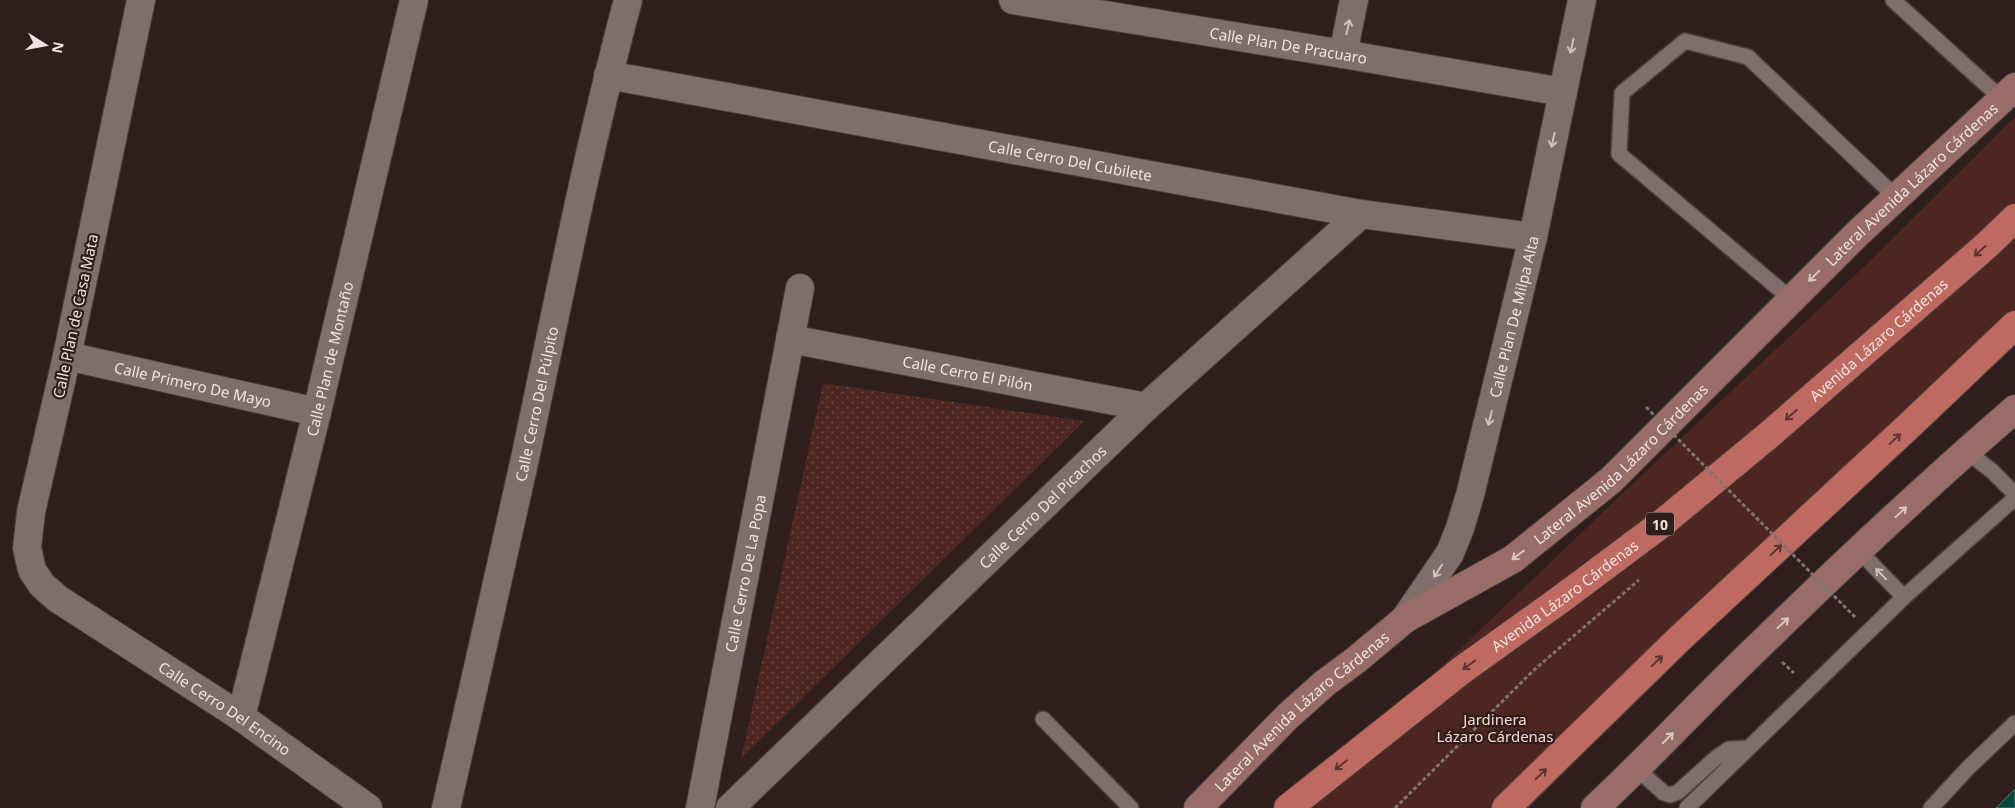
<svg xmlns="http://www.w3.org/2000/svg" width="2015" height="808" viewBox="0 0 2015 808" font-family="'Noto Sans',sans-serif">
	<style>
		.grass { fill: url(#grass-dots) }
		.green { fill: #4d2621 }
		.building { fill: #00473d; stroke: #637773 }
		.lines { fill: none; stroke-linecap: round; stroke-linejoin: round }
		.service-casing { stroke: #4a3d3c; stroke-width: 18 }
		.minor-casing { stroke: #4a3d3c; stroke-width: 30 }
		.secondary-casing { stroke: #4a3d3c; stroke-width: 30 }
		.trunk-casing { stroke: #4a3d3c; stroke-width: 30 }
		.path { stroke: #807371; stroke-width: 3; stroke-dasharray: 4 2.5; stroke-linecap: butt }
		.service { stroke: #816e6b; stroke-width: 15 }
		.minor { stroke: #816e6b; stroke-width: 28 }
		.secondary { stroke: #986c67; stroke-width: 28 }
		.trunk { stroke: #be6a60; stroke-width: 28 }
		.path-bridge { stroke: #807371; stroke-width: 3; stroke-dasharray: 4 2.5; stroke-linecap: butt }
		.oneway { stroke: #cec1be }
		.oneway2 { stroke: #593631 }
		.oneway3 { stroke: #d9c6c3 }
		.labels { text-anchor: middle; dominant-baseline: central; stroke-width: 4.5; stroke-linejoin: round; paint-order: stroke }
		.shield { fill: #2e1f1d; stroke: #b5a9a7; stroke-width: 1 }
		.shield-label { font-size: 14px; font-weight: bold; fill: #efe4e2 }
		.street-label { font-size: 15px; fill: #efe4e2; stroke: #2e1f1d }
		.park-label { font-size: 15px; fill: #fed7d2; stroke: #2e1f1d }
	</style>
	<defs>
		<pattern id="grass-dots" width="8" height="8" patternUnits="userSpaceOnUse" patternTransform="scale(1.25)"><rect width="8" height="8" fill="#4d2621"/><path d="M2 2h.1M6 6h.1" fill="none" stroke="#674541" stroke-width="1.8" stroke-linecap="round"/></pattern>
	</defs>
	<rect width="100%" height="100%" fill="#2e1f1d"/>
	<path class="grass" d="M 823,383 L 1084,421 L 741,759 Z"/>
	<path class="green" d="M 2015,117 L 2015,317 L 1696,643 L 1529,808 L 1291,808 L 1337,767 L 1626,490 L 1868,263 Z"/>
	<path class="building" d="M 2015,789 L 2015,808 L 1996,808 Z"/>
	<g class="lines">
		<g class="service-casing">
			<path id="service" d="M 1893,0 L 2002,99
				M 1791,299 L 1619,154 L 1622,93 L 1685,41 L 1748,57 L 1896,197
				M 1966,451 L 1992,471 L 2015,494
				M 1859,551 L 1904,597
				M 1043,719 L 1131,808
				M 1637,769 L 1664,793 L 1670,795 L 1678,792 L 1716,758 L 1729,749 L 1749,748
				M 1687,808 L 1904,597 L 2015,498
				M 1931,808 L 1968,768 L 2015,723"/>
		</g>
		<g class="minor-casing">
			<g id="minor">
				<path id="s1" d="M 141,0 L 67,356 L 31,512 L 27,548 L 32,570 L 42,585 L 58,599 L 241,717 L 368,808"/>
				<path id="s2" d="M 1013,0 L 1343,54 L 1563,92"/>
				<path d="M 1343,54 L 1354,0"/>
				<path id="s3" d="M 608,75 L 1361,214 L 1533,237"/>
				<path id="s4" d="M 790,339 L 1146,407"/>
				<path id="s5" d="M 67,356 L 317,412"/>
				<path id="s6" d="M 1405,619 L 1450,553 L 1460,528 L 1470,495 L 1533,237 L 1582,0"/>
				<path id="s7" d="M 241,717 L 317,412 L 414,0"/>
				<path id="s8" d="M 446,808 C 472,693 499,578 524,463 C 557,308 587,153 628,0"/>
				<path id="s9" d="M 700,808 L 800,288"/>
				<path id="s10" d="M 730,808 L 1146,407 L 1361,214"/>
			</g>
		</g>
		<g class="secondary-casing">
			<g id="secondary">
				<path id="s11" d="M 1198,808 L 1288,716 L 1325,683 L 1356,660 L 1405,619 L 1513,559 L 1611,480 L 1858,233 L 2015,87"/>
				<path d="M 1595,808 C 1652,755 1705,697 1762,643 C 1844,563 1928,484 2015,409"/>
			</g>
		</g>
		<g class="trunk-casing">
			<g id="trunk">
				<path id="s12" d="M 1288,808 L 1462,670 L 1561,599 L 1660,525 L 1770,434 L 1987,245 L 2015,218"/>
				<path d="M 1506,808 L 1678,640 L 1913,422 L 2015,325"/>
			</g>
		</g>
		<path class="path" d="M 1782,662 L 1794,673
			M 1395,808 L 1535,669 L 1639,580"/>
		<use href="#service" class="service"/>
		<use href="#minor" class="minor"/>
		<use href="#secondary" class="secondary"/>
		<use href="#trunk" class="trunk"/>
		<path class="path-bridge" d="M 1646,407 L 1857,619"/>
	</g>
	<defs><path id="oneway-shaft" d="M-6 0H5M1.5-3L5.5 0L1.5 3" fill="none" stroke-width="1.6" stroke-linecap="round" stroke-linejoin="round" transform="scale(1.25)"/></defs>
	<g class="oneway">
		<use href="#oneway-shaft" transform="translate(1348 27) rotate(-78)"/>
		<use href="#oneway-shaft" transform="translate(1572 46) rotate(102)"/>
		<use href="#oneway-shaft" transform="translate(1553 140) rotate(102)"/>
		<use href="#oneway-shaft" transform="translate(1490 418) rotate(104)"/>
		<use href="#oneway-shaft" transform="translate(1438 571) rotate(123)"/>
		<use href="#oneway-shaft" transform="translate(1881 574) rotate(-134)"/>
	</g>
	<g class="oneway2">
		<use href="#oneway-shaft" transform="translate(1980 251) rotate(139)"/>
		<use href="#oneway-shaft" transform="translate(1791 415) rotate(139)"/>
		<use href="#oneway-shaft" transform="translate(1895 439) rotate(-43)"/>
		<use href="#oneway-shaft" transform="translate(1776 550) rotate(-43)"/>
		<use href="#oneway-shaft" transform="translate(1657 661) rotate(-44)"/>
		<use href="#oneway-shaft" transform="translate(1469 665) rotate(144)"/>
		<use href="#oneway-shaft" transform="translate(1341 765) rotate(142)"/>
		<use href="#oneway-shaft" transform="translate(1541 774) rotate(-44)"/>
	</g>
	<g class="oneway3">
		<use href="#oneway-shaft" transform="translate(1814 276) rotate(135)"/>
		<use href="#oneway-shaft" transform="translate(1901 512) rotate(-43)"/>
		<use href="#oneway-shaft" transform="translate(1518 555) rotate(143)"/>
		<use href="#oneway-shaft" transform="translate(1783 623) rotate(-43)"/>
		<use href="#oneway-shaft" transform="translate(1668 738) rotate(-45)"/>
	</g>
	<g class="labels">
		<rect class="shield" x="1646" y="512.5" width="28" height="23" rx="4"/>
		<g class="shield-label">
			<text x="1660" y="524">10</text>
		</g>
		<g class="street-label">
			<text stroke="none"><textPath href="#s2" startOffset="279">Calle Plan De Pracuaro</textPath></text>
			<text stroke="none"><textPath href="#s3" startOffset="470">Calle Cerro Del Cubilete</textPath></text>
			<text stroke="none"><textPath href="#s11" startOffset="952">Lateral Avenida Lázaro Cárdenas</textPath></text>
			<text transform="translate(75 316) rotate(-78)">Calle Plan de Casa Mata</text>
			<text stroke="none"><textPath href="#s6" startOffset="325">Calle Plan De Milpa Alta</textPath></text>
			<text stroke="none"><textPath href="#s12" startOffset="754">Avenida Lázaro Cárdenas</textPath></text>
			<text stroke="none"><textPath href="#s7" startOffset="369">Calle Plan de Montaño</textPath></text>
			<text stroke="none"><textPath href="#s4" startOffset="181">Calle Cerro El Pilón</textPath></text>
			<text stroke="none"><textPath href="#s5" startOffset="129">Calle Primero De Mayo</textPath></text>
			<text stroke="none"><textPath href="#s8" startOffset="414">Calle Cerro Del Púlpito</textPath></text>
			<text stroke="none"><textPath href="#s11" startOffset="548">Lateral Avenida Lázaro Cárdenas</textPath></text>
			<text stroke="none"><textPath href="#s10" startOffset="434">Calle Cerro Del Picachos</textPath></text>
			<text stroke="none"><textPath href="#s9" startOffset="239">Calle Cerro De La Popa</textPath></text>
			<text stroke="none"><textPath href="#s12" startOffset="349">Avenida Lázaro Cárdenas</textPath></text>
			<text stroke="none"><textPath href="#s1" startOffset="821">Calle Cerro Del Encino</textPath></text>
			<text stroke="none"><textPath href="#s11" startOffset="142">Lateral Avenida Lázaro Cárdenas</textPath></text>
		</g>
		<g class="park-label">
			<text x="1495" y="719">Jardinera<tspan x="1495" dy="17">Lázaro Cárdenas</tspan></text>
		</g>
	</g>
	<g transform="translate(45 45) rotate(101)" stroke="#2e1f1d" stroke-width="4" paint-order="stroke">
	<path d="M0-4L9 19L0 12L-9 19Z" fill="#efe4e2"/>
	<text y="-8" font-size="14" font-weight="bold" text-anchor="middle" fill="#efe4e2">N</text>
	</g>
</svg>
